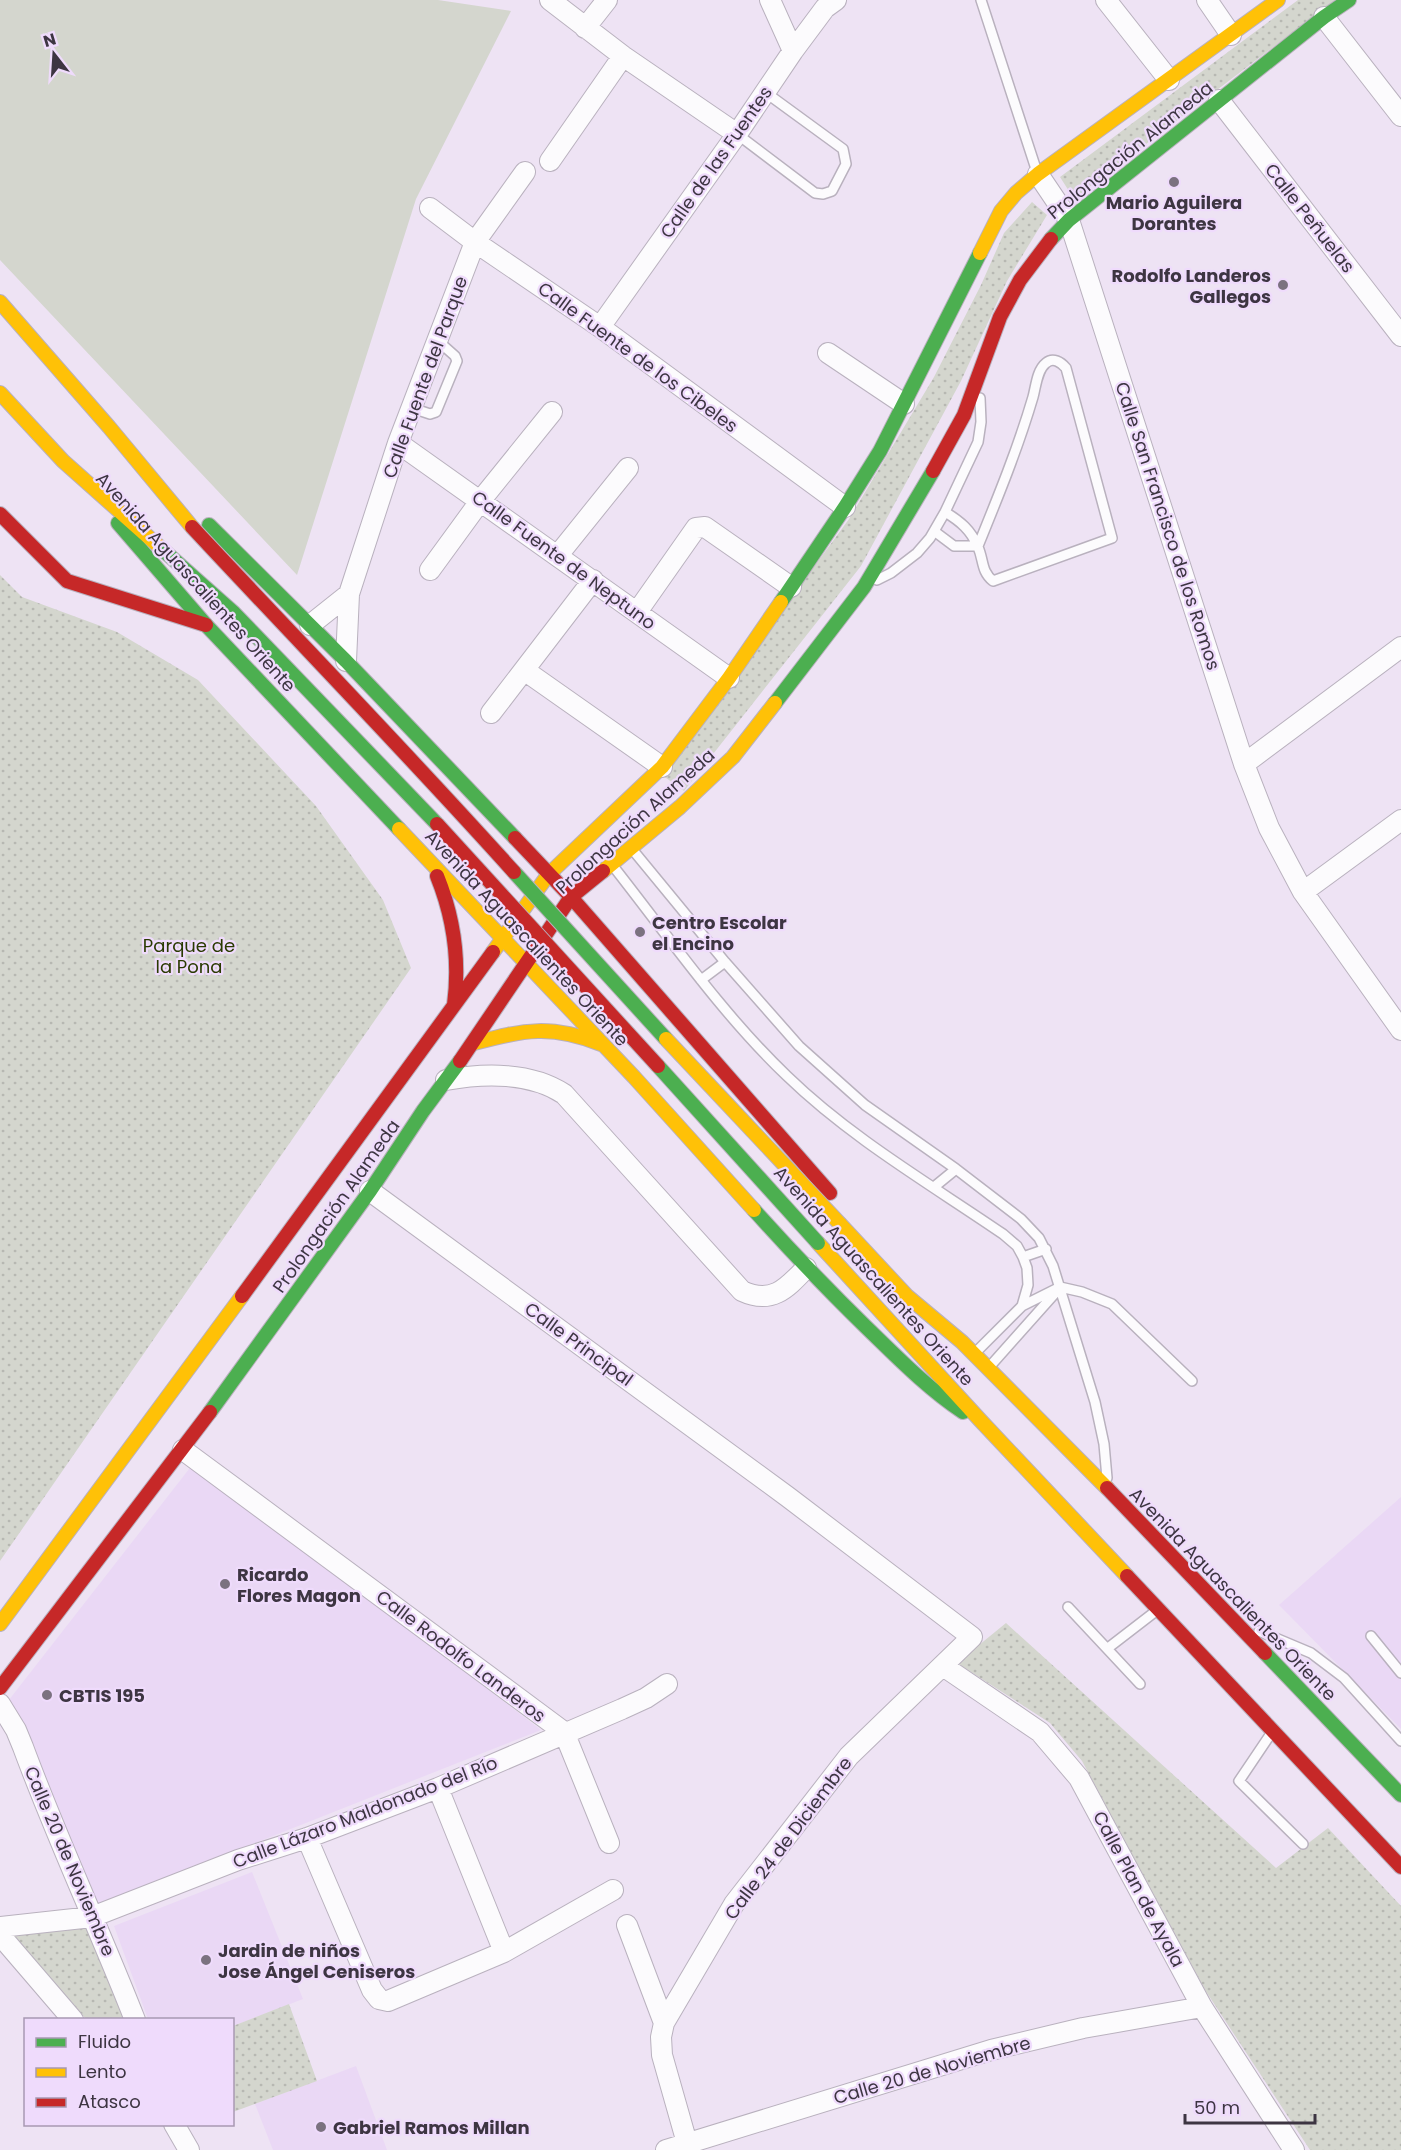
<svg xmlns="http://www.w3.org/2000/svg" width="1401" height="2150" viewBox="0 0 1401 2150" font-family="Poppins,sans-serif">
	<style>
		.built { fill: #ead8f5 }
		.grass { fill: #d4d6ce }
		.park { fill: url(#park-dots) }
		.lines { fill: none; stroke-linecap: round; stroke-linejoin: round }
		.lane-casing { stroke: #b9b1be; stroke-width: 12 }
		.street-casing { stroke: #b9b1be; stroke-width: 22 }
		.fast-casing { stroke: #b9b1be; stroke-width: 16 }
		.slow-casing { stroke: #b9b1be; stroke-width: 16 }
		.jam-casing { stroke: #b9b1be; stroke-width: 16 }
		.lane { stroke: #fcfbfd; stroke-width: 9 }
		.street { stroke: #fcfbfd; stroke-width: 20 }
		.fast { stroke: #4caf50; stroke-width: 14 }
		.slow { stroke: #ffc107; stroke-width: 14 }
		.jam { stroke: #c62828; stroke-width: 14 }
		.fast-bridge-casing { stroke: #b9b1be; stroke-width: 16; stroke-linecap: butt }
		.slow-bridge-casing { stroke: #b9b1be; stroke-width: 16; stroke-linecap: butt }
		.jam-bridge-casing { stroke: #b9b1be; stroke-width: 16; stroke-linecap: butt }
		.fast-bridge { stroke: #4caf50; stroke-width: 14 }
		.slow-bridge { stroke: #ffc107; stroke-width: 14 }
		.jam-bridge { stroke: #c62828; stroke-width: 14 }
		.poi-dot { fill: #7b7280; stroke: #efdbfc; stroke-width: 2 }
		.labels { text-anchor: middle; dominant-baseline: central; stroke-width: 4.5; stroke-linejoin: round; paint-order: stroke }
		.street-label { font-size: 18px; fill: #3d3542; stroke: #efdbfc }
		.poi-label { font-size: 18px; font-weight: bold; fill: #3d3542; stroke: #efdbfc; text-anchor: start }
		.park-label { font-size: 18px; fill: #293a00; stroke: #efdbfc }
	</style>
	<defs>
		<pattern id="park-dots" width="8" height="8" patternUnits="userSpaceOnUse" patternTransform="scale(1.5)"><rect width="8" height="8" fill="#d4d6ce"/><path d="M2 2h.1M6 6h.1" fill="none" stroke="#b7b8b2" stroke-width="1.8" stroke-linecap="round"/></pattern>
	</defs>
	<rect width="100%" height="100%" fill="#eee3f4"/>
	<path class="built" d="M 193,1464 L 541,1730 L 88,1909 L 5,1705 Z
		M 1401,1497 L 1401,1729 L 1279,1605 Z
		M 252,1872 L 303,1999 L 233,2026 L 232,2020 L 148,2019 L 114,1926 Z
		M 356,2066 L 387,2150 L 273,2150 L 255,2104 Z"/>
	<path class="grass" d="M 0,0 L 438,0 L 511,11 L 416,199 L 297,575 L 0,260 Z"/>
	<path class="park" d="M 1298,0 L 1335,0 L 1074,199 L 1060,177 Z
		M 1032,202 L 1047,215 L 1007,281 L 961,381 L 861,566 L 684,791 L 662,775 L 849,519 L 934,377 L 981,285 L 1004,233 Z
		M 0,575 L 22,597 L 117,632 L 198,680 L 316,806 L 383,900 L 411,968 L 0,1561 Z
		M 1006,1623 L 1276,1868 L 1328,1828 L 1401,1906 L 1401,2150 L 1310,2150 L 1205,1990 L 1082,1761 L 1050,1723 L 957,1663 Z
		M 90,1920 L 131,2019 L 86,2019 L 5,1933 Z
		M 289,2004 L 317,2081 L 233,2112 L 233,2026 Z"/>
	<g class="lines">
		<g class="lane-casing">
			<path id="lane" d="M 981,0 L 1037,172
				M 737,134 L 815,193 L 823,194 L 832,191 L 846,164 L 843,149 L 765,92
				M 412,408 L 430,414 L 436,412 L 457,361 L 455,356 L 437,340
				M 945,512 C 960,521 971,530 978,547 C 984,561 981,571 993,581 L 1112,538 L 1066,368 C 1061,362 1053,357 1046,363 C 1037,370 1036,386 1033,397 C 1018,448 998,497 978,546
				M 934,531 L 954,546 L 978,546
				M 877,580 L 891,573 L 917,553 L 930,538 L 945,512 L 978,442 L 981,422 L 980,398
				M 632,849 L 725,962 L 799,1046 L 865,1105 L 956,1169 L 1021,1219 L 1039,1238 L 1053,1266 L 1095,1402 L 1104,1444 L 1107,1478
				M 613,866 C 669,937 721,1013 787,1076 C 851,1138 930,1184 1003,1234 L 1017,1246 L 1023,1257 L 1027,1268 L 1028,1285 L 1022,1306 L 978,1350
				M 701,980 L 725,962
				M 934,1187 L 956,1169
				M 1023,1257 L 1046,1249
				M 1022,1306 L 1060,1287 L 1082,1292 L 1112,1304 L 1192,1381
				M 992,1364 L 1057,1291
				M 1068,1607 L 1140,1684
				M 1259,1631 L 1311,1653 L 1344,1678 L 1401,1741
				M 1371,1636 L 1401,1673
				M 1108,1648 L 1156,1611
				M 1270,1735 L 1239,1781 L 1303,1844"/>
		</g>
		<g class="street-casing">
			<path id="street" d="M 550,0 L 623,56 L 737,134
				M 770,0 L 793,51
				M 1106,0 L 1169,80
				M 1207,0 L 1231,35
				M 1324,17 L 1401,116
				M 585,28 L 607,0
				M 1219,100 L 1401,336
				M 550,161 L 623,56
				M 1038,174 L 1069,220 L 1244,764 L 1269,828 L 1303,892 L 1401,1030
				M 430,208 L 475,242 L 600,327 L 845,507
				M 600,327 L 737,134 L 793,51 L 825,8 L 836,0
				M 828,353 L 904,404
				M 398,443 L 729,678
				M 558,555 L 628,468
				M 430,570 L 481,500 L 552,412
				M 637,612 L 696,528 L 705,527 L 791,587
				M 310,625 L 349,594
				M 346,661 L 349,594 L 398,443 L 475,242 L 525,172
				M 524,670 L 662,767
				M 491,713 L 593,580
				M 1244,764 L 1401,647
				M 1303,892 L 1401,820
				M 446,1080 C 484,1073 531,1072 564,1094 L 742,1291 C 772,1305 787,1288 806,1268
				M 370,1191 L 788,1497 L 972,1637 L 849,1756 L 734,1904 L 664,2023 L 661,2037 L 662,2055 L 687,2143
				M 183,1450 L 564,1732 L 609,1843
				M 943,1666 L 1040,1732 L 1079,1778 L 1202,2007 L 1294,2150
				M 0,1704 L 16,1730 L 23,1747 C 57,1839 99,1928 135,2020
				M 438,1788 L 504,1952
				M 307,1838 L 372,1990 L 379,1999 L 388,2001 L 504,1952 L 613,1890
				M 627,1925 L 664,2023
				M 0,1927 L 92,1917 L 238,1860 L 307,1838 L 438,1788 L 622,1709 L 646,1698 L 667,1684
				M 0,1935 L 73,2020
				M 174,2124 L 189,2150
				M 666,2150 L 991,2050 L 1083,2028 L 1202,2007"/>
		</g>
		<g class="fast-casing">
			<path id="fast" d="M 1051,239 L 1069,220 L 1324,17 L 1349,0
				M 118,523 L 206,625 L 399,829
				M 209,525 L 346,661 L 515,838
				M 781,602 L 845,507 L 880,451 L 980,253
				M 775,703 L 864,587 L 933,471
				M 754,1210 C 790,1250 827,1289 866,1327 C 897,1357 927,1388 963,1412
				M 210,1412 L 370,1191 L 423,1111 L 460,1061
				M 1265,1653 L 1401,1795"/>
		</g>
		<g class="slow-casing">
			<path id="slow" d="M 980,253 L 1001,211 L 1016,193 L 1038,174 L 1278,0
				M 0,302 L 109,427 L 192,527
				M 0,393 L 63,461 L 163,550
				M 399,829 L 634,1077 L 754,1210
				M 603,871 L 680,807 L 733,757 L 775,703
				M 493,952 L 548,875 L 662,767 L 729,678 L 781,602
				M 474,1043 C 525,1030 550,1024 601,1044
				M 840,1224 L 907,1296 L 962,1342 L 1107,1488
				M 818,1243 L 980,1420 L 1127,1576
				M 0,1624 L 242,1296"/>
		</g>
		<g class="jam-casing">
			<path id="jam" d="M 933,471 L 964,415 L 1000,317 L 1020,280 L 1051,239
				M 0,514 L 67,581 L 206,625
				M 515,838 L 571,897 L 830,1193
				M 437,876 C 454,918 460,960 454,1005
				M 460,1061 L 571,897 L 603,871
				M 242,1296 L 493,952
				M 1107,1488 L 1265,1653
				M 1127,1576 L 1401,1867
				M 0,1688 L 210,1412"/>
		</g>
		<use href="#lane" class="lane"/>
		<use href="#street" class="street"/>
		<use href="#fast" class="fast"/>
		<use href="#slow" class="slow"/>
		<use href="#jam" class="jam"/>
		<g class="fast-bridge-casing">
			<path id="fast-bridge" d="M 163,550 L 234,613 L 437,824
				M 514,872 L 666,1039
				M 658,1066 L 818,1243"/>
		</g>
		<g class="slow-bridge-casing">
			<path id="slow-bridge" d="M 666,1039 L 840,1224"/>
		</g>
		<g class="jam-bridge-casing">
			<path id="jam-bridge" d="M 192,527 C 299,642 409,755 514,872
				M 437,824 L 658,1066"/>
		</g>
		<use href="#fast-bridge" class="fast-bridge"/>
		<use href="#slow-bridge" class="slow-bridge"/>
		<use href="#jam-bridge" class="jam-bridge"/>
	</g>
	<g class="poi-dot">
		<circle cx="1174" cy="182" r="6"/>
		<circle cx="1283" cy="285" r="6"/>
		<circle cx="640" cy="932" r="6"/>
		<circle cx="225" cy="1584" r="6"/>
		<circle cx="47" cy="1695" r="6"/>
		<circle cx="206" cy="1960" r="6"/>
		<circle cx="321" cy="2127" r="6"/>
	</g>
	<g class="labels">
		<g class="street-label">
			<text transform="translate(1130 150) rotate(-39)">Prolongación Alameda</text>
			<text transform="translate(716 162) rotate(-55)">Calle de las Fuentes</text>
			<text transform="translate(1310 218) rotate(52)">Calle Peñuelas</text>
			<text transform="translate(638 357) rotate(36)">Calle Fuente de los Cibeles</text>
			<text transform="translate(425 377) rotate(-70)">Calle Fuente del Parque</text>
			<text transform="translate(1168 526) rotate(72)">Calle San Francisco de los Romos</text>
			<text transform="translate(564 560) rotate(36)">Calle Fuente de Neptuno</text>
			<text transform="translate(196 582) rotate(48)">Avenida Aguascalientes Oriente</text>
			<text transform="translate(635 821) rotate(-42)">Prolongación Alameda</text>
			<text transform="translate(527 938) rotate(47)">Avenida Aguascalientes Oriente</text>
			<text transform="translate(336 1206) rotate(-55)">Prolongación Alameda</text>
			<text transform="translate(874 1276) rotate(48)">Avenida Aguascalientes Oriente</text>
			<text transform="translate(579 1344) rotate(36)">Calle Principal</text>
			<text transform="translate(1233 1594) rotate(46)">Avenida Aguascalientes Oriente</text>
			<text transform="translate(461 1656) rotate(37)">Calle Rodolfo Landeros</text>
			<text transform="translate(365 1812) rotate(-21)">Calle Lázaro Maldonado del Río</text>
			<text transform="translate(788 1838) rotate(-53)">Calle 24 de Diciembre</text>
			<text transform="translate(70 1861) rotate(67)">Calle 20 de Noviembre</text>
			<text transform="translate(1139 1889) rotate(62)">Calle Plan de Ayala</text>
			<text transform="translate(932 2070) rotate(-16)">Calle 20 de Noviembre</text>
		</g>
		<g class="poi-label">
			<text x="1174" y="202" text-anchor="middle">Mario Aguilera<tspan x="1174" dy="21">Dorantes</tspan></text>
			<text x="1271" y="275" text-anchor="end">Rodolfo Landeros<tspan x="1271" dy="21">Gallegos</tspan></text>
			<text x="652" y="922">Centro Escolar<tspan x="652" dy="21">el Encino</tspan></text>
			<text x="237" y="1574">Ricardo<tspan x="237" dy="21">Flores Magon</tspan></text>
			<text x="59" y="1695">CBTIS 195</text>
			<text x="218" y="1950">Jardin de niños<tspan x="218" dy="21">Jose Ángel Ceniseros</tspan></text>
			<text x="333" y="2127">Gabriel Ramos Millan</text>
		</g>
		<g class="park-label">
			<text x="189" y="945">Parque de<tspan x="189" dy="21">la Pona</tspan></text>
		</g>
	</g>
	<rect x="24" y="2018" width="210" height="108" fill="#efdbfc" stroke="#a899b2" stroke-width="1.5"/>
	<rect x="36" y="2038" width="30" height="9" fill="#4caf50" stroke="#a899b2" stroke-width="1.5"/>
	<text x="78" y="2048" font-size="18" fill="#3d3542">Fluido</text>
	<rect x="36" y="2068" width="30" height="9" fill="#ffc107" stroke="#a899b2" stroke-width="1.5"/>
	<text x="78" y="2078" font-size="18" fill="#3d3542">Lento</text>
	<rect x="36" y="2098" width="30" height="9" fill="#c62828" stroke="#a899b2" stroke-width="1.5"/>
	<text x="78" y="2108" font-size="18" fill="#3d3542">Atasco</text>
	<g transform="translate(54 54) rotate(343)" stroke="#efdbfc" stroke-width="4.5" paint-order="stroke">
	<path d="M0-4.5L10 22L0 15L-10 22Z" fill="#3d3542"/>
	<text y="-9" font-size="16" font-weight="bold" text-anchor="middle" fill="#3d3542">N</text>
	</g>
	<path d="M1185 2114v9h130v-9" fill="none" stroke="#3d3542" stroke-width="3"/>
	<text x="1194" y="2114" font-size="18" fill="#3d3542" stroke="#efdbfc" stroke-width="4.5" paint-order="stroke">50 m</text>
</svg>
